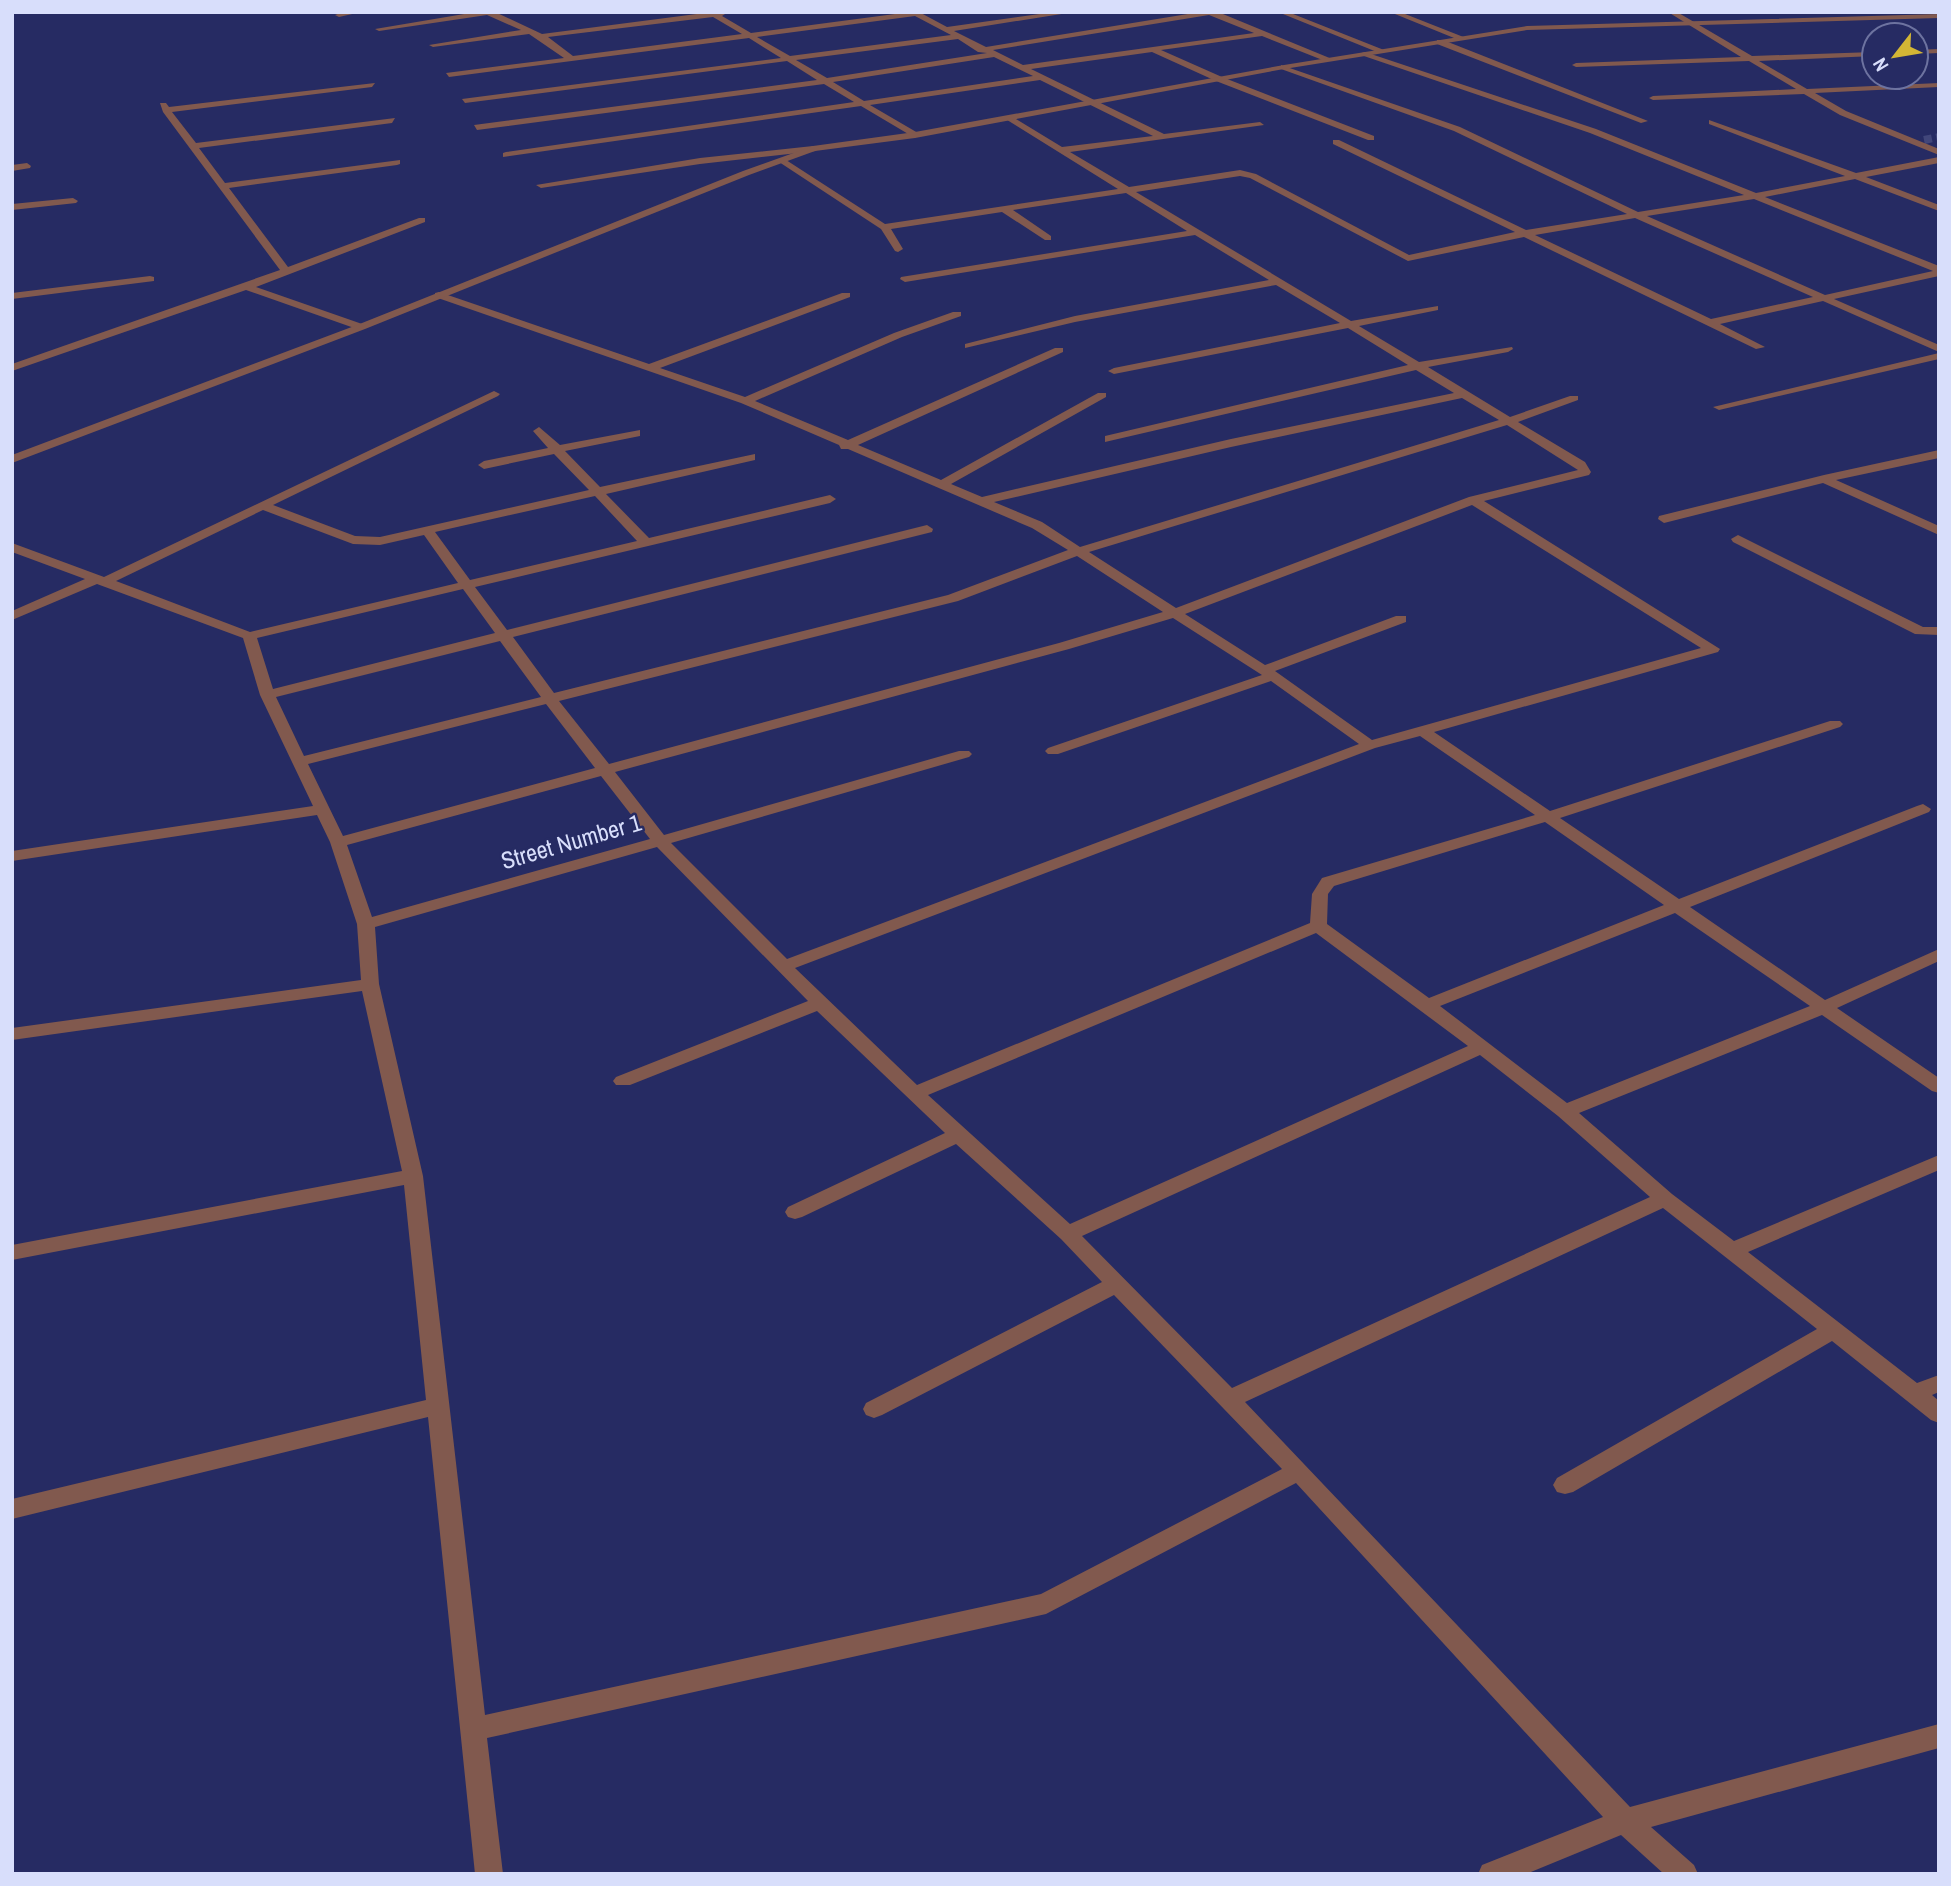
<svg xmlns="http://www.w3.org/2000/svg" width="1951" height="1886" viewBox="0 0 1951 1886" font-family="'Archivo Narrow',sans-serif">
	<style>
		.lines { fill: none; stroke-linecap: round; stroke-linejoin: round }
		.minor-tunnel { stroke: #41467a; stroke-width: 8; stroke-dasharray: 8 4.5; stroke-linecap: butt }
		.minor { fill: #81594e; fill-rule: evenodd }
		.tertiary { fill: #81594e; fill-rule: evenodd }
		.labels { text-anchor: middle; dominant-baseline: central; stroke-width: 5; stroke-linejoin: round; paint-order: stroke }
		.street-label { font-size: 24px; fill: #d8defb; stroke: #262b63 }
	</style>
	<rect width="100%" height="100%" fill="#262b63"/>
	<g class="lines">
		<path class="minor-tunnel" d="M 1924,140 L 1939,137"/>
		<path class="minor" d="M 343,12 L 361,12 L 339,17 L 335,15 Z
			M 476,12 L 495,12 L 542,34 L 712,12 L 728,12 L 722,16 L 751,33 L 910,12 L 919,12 L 947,27 L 1054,12 L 1074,12 L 954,31 L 986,47 L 1200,12 L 1218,12 L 1332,59 L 1325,61 L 1262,36 L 1161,50 L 1222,77 L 1374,136 L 1374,140 L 1368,140 L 1216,81 L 1152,52 L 1031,69 L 1164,134 L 1260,122 L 1264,125 L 1070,152 L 1129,187 L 1240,170 L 1256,174 L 1409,255 L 1515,232 L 1333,144 L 1333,140 L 1339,140 L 1526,230 L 1627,214 L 1454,131 L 1281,69 L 1281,65 L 1460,127 L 1638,212 L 1744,195 L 1590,133 L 1358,54 L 1365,52 L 1596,129 L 1756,193 L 1845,176 L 1709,124 L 1709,120 L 1856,173 L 1939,157 L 1939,163 L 1866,177 L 1939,205 L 1939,211 L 1855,179 L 1765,197 L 1939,266 L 1939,276 L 1834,299 L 1939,345 L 1939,352 L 1823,301 L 1720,324 L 1765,347 L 1756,349 L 1524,237 L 1408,261 L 1250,178 L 1240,176 L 1136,192 L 1351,321 L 1438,306 L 1438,310 L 1359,326 L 1419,362 L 1512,347 L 1513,349 L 1508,352 L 1428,367 L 1510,417 L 1570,396 L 1578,396 L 1578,400 L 1518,422 L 1585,462 L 1591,472 L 1589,475 L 1484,501 L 1720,649 L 1718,652 L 1434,732 L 1550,811 L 1830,721 L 1840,721 L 1843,724 L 1840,727 L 1560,818 L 1679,899 L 1917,806 L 1923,804 L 1931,809 L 1929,812 L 1690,907 L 1825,1000 L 1939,949 L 1939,961 L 1837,1008 L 1939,1078 L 1939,1093 L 1932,1091 L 1822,1015 L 1579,1113 L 1672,1194 L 1734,1241 L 1939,1155 L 1939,1170 L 1748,1252 L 1917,1383 L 1939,1375 L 1939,1392 L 1932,1395 L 1939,1401 L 1939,1423 L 1931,1420 L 1832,1341 L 1573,1492 L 1565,1494 L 1557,1492 L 1553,1485 L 1557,1478 L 1817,1329 L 1663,1208 L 1245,1402 L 1630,1807 L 1939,1724 L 1939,1748 L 1651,1827 L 1694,1865 L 1698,1874 L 1664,1874 L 1621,1835 L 1526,1874 L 1478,1874 L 1482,1865 L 1603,1817 L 1296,1483 L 1046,1614 L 487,1738 L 503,1874 L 475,1874 L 428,1417 L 12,1519 L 12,1499 L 426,1400 L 404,1185 L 12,1260 L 12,1245 L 402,1171 L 362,991 L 12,1040 L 12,1028 L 361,980 L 357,924 L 330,842 L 317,815 L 12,861 L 12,851 L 313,806 L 260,695 L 243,638 L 97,584 L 12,620 L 12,611 L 85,579 L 12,552 L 12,543 L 104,577 L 494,391 L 500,394 L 498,396 L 273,505 L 355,536 L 380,537 L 589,490 L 554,454 L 484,469 L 478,465 L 484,461 L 548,448 L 533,431 L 539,427 L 560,445 L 640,430 L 640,436 L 565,451 L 600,487 L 755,454 L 755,460 L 606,494 L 649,538 L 830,495 L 836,499 L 830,503 L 475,587 L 507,630 L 927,525 L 933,529 L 932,532 L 513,637 L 554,693 L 948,595 L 1068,550 L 1032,528 L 848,449 L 841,449 L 839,445 L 741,403 L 435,297 L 435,293 L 439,292 L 649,364 L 842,293 L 850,293 L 850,297 L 660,368 L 745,397 L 894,333 L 953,312 L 961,312 L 961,316 L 902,337 L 755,401 L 848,440 L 1055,348 L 1063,348 L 1063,352 L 858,445 L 941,480 L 1098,393 L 1106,393 L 1106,397 L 951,484 L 982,497 L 1231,439 L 1454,393 L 1416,370 L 1105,442 L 1105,436 L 1408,365 L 1348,328 L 1114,374 L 1108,371 L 1114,368 L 1340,323 L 1276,285 L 1075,322 L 965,348 L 965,344 L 1075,316 L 1269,280 L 1195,235 L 905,282 L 900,279 L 901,277 L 1187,231 L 1126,193 L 1013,210 L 1051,236 L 1051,240 L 1045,240 L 1002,212 L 891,229 L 903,249 L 898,252 L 895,251 L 881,229 L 776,160 L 783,158 L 885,224 L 1118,189 L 1004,118 L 1011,116 L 1062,147 L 1153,136 L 1040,80 L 870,105 L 918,133 L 915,138 L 861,106 L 503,157 L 503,153 L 506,152 L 854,102 L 824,84 L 477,130 L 474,125 L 817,80 L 787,61 L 465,103 L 462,99 L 781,58 L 749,38 L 449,77 L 446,73 L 564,58 L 529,34 L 433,47 L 429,45 L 521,30 L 487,15 L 379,31 L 375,29 ZM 1209,15 L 1254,33 L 1023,65 L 993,50 ZM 915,16 L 951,35 L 790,56 L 757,37 ZM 713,17 L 742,34 L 573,56 L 548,37 ZM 958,39 L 978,52 L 987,53 L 827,78 L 796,60 ZM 994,57 L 1033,76 L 864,101 L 833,82 ZM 1754,199 L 1933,271 L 1825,295 L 1647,216 ZM 1635,218 L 1813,297 L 1711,319 L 1535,235 ZM 1462,398 L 1499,420 L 1080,547 L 1042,522 L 994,502 L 1231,447 ZM 1507,425 L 1578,470 L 1469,497 L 1176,608 L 1089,552 ZM 595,496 L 637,541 L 470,580 L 435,532 ZM 1472,505 L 1701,648 L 1372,740 L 1275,671 L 1406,622 L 1406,616 L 1396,616 L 1265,665 L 1185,614 ZM 263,510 L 353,544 L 380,545 L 424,535 L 458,583 L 250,632 L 116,581 ZM 1077,556 L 1163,612 L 1059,643 L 609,764 L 559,701 L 958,601 ZM 463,589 L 495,633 L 273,689 L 257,638 ZM 1173,618 L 1262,675 L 1048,748 L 1045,751 L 1048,754 L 1058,754 L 1271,681 L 1359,744 L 787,959 L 671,843 L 969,757 L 972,754 L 969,751 L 959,751 L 664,835 L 615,772 L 1069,649 ZM 500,641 L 541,697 L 304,756 L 276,697 ZM 546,704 L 595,768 L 343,836 L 308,764 ZM 1420,736 L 1535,815 L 1322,878 L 1312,894 L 1310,923 L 917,1085 L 795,968 L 1375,748 ZM 601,776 L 650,839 L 372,917 L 347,845 ZM 1545,822 L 1664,905 L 1429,998 L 1327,924 L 1328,894 L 1334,886 ZM 657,847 L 808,1001 L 616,1077 L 613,1081 L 616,1085 L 630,1085 L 817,1011 L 945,1133 L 788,1207 L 785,1212 L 788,1217 L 795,1219 L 802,1217 L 956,1144 L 1061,1239 L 1102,1282 L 866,1403 L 863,1409 L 866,1415 L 874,1418 L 882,1415 L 1114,1295 L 1282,1469 L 1041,1594 L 485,1715 L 423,1176 L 379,984 L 375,927 ZM 1675,913 L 1810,1006 L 1567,1103 L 1440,1006 ZM 1316,933 L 1468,1046 L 1070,1224 L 928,1095 ZM 1480,1055 L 1558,1116 L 1650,1197 L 1232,1388 L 1082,1236 Z
			M 1278,12 L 1288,12 L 1384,50 L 1377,52 Z
			M 1390,12 L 1400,12 L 1466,38 L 1459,40 Z
			M 1668,12 L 1677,12 L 1752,56 L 1874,52 L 1874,56 L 1759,61 L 1807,89 L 1939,83 L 1939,87 L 1815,93 L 1846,111 L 1939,149 L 1939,155 L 1840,115 L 1804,94 L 1653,100 L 1649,98 L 1653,96 L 1796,89 L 1749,61 L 1576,67 L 1572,65 L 1576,63 L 1741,57 Z
			M 1437,40 L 1443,40 L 1648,121 L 1641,123 L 1437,44 Z
			M 1939,49 L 1939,53 L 1916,54 L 1916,50 Z
			M 375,83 L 372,87 L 172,112 L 196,143 L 395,118 L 392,123 L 199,148 L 225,183 L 400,160 L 400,164 L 397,165 L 229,188 L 288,267 L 419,218 L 425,218 L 425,222 L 256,287 L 365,325 L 365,329 L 357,329 L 246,290 L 12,371 L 12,364 L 280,270 L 163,112 L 160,103 L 166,103 L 169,107 Z
			M 813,146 L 817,149 L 816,151 L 700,164 L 541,188 L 536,185 L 700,158 Z
			M 27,163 L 31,166 L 30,168 L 12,171 L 12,165 Z
			M 73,198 L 78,201 L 76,203 L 12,210 L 12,204 Z
			M 150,276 L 154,277 L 154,281 L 12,299 L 12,293 Z
			M 1939,353 L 1939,359 L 1719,410 L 1713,407 Z
			M 1939,450 L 1939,458 L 1836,480 L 1939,526 L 1939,535 L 1823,483 L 1664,523 L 1658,519 L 1659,516 L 1824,475 Z
			M 1738,535 L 1923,627 L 1939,627 L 1939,635 L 1915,634 L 1733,542 L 1731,539 Z"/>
		<path class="tertiary" d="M 1939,14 L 1939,18 L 1527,30 L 1284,69 L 915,138 L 815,151 L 749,175 L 365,329 L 12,463 L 12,455 L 357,325 L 743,171 L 813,146 L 915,132 L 1284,65 L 1527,26 Z"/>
	</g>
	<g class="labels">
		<g class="street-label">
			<text transform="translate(571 841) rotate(-16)">Street Number 1</text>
		</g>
	</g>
	<rect width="1951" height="1886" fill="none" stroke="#d8defb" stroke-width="28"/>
	<g transform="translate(1895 56) rotate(239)"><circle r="33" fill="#262b63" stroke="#6d73a0" stroke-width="2"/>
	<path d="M0-5L12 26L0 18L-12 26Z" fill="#d3b635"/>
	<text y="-10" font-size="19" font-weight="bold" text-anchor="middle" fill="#d8defb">N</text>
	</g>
</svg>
